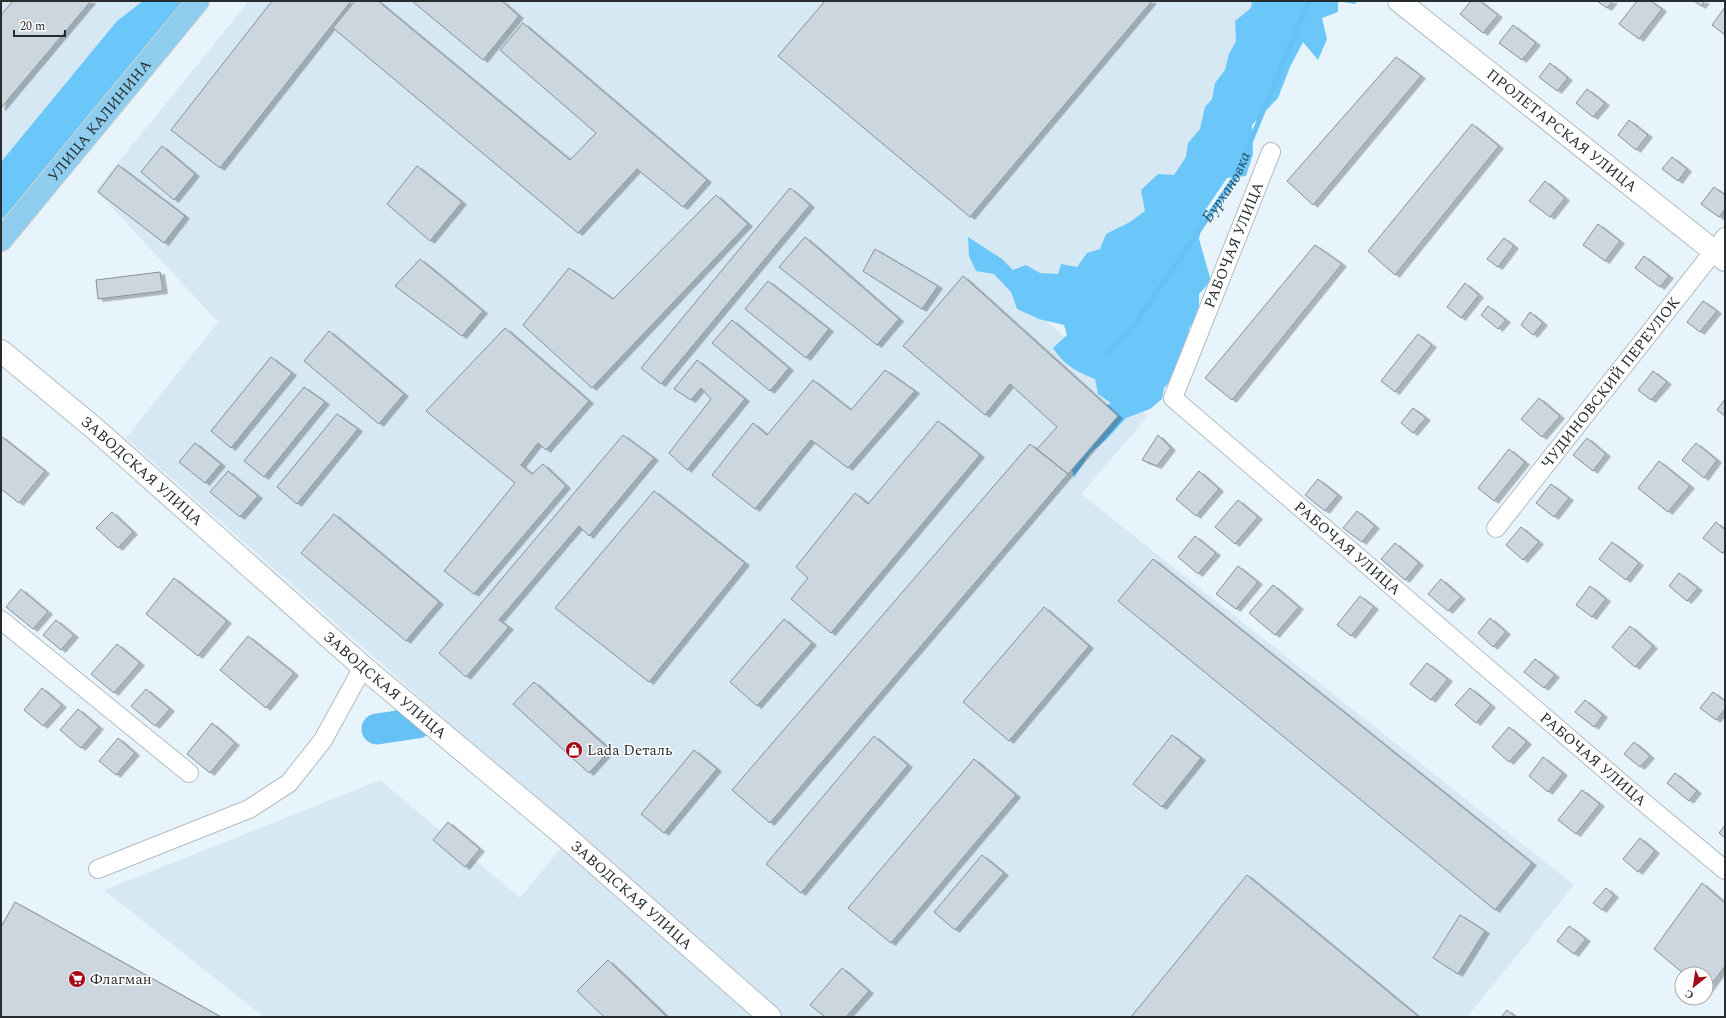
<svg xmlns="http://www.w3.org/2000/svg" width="1726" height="1018" viewBox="0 0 1726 1018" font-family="Spectral,serif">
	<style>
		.built { fill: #d5e8f4 }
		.forest { fill: #6bc6fa }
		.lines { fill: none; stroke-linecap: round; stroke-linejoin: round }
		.stream { stroke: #66c1f4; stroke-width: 5 }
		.river { stroke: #66c1f4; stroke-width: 31 }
		.building { fill: #cbd6de; stroke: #869097; filter: url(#shadow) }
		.street-casing { stroke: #b2bcc3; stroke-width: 20 }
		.secondary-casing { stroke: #b2bcc3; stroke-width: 24 }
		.primary-casing { stroke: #cfd1d1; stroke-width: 24 }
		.street { stroke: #fff; stroke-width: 18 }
		.secondary { stroke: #fff; stroke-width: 22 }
		.primary { stroke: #8ecdee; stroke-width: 22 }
		.labels { text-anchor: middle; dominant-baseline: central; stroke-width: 3; stroke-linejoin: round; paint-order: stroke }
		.street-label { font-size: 15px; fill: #272c2e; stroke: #fff }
		.poi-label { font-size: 15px; fill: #272c2e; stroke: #fff; text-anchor: start }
		.water-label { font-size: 16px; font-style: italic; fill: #244b61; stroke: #fff }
	</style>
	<defs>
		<filter id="shadow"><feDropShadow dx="4.5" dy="2.5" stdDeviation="0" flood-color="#0004"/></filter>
	</defs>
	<rect width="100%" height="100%" fill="#e8f4fb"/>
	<path class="built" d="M 1,1 L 192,1 L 1,225 Z
		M 249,1 L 1270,1 L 1204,177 L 1045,319 L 1148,416 L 1081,494 L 1574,885 L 1467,1017 L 264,1017 L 104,890 L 380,780 L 520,898 L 573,833 L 126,438 L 218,322 L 96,190 Z"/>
	<path class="forest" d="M 143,1 L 186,1 L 14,216 L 1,218 L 1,162 L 117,21 Z
		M 1252,1 L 1357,1 L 1355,4 L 1338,1 L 1338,12 L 1322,18 L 1327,39 L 1318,60 L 1303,42 L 1290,67 L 1278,98 L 1252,125 L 1253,154 L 1246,176 L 1227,178 L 1206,209 L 1199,239 L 1211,281 L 1199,294 L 1199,315 L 1189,328 L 1189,345 L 1175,376 L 1164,388 L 1162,399 L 1150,409 L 1126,418 L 1106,440 L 1090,453 L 1074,478 L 1067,449 L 1092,414 L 1111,403 L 1098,394 L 1095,379 C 1076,371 1065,366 1053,348 L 1067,335 L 1064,325 L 1039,319 L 1017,309 L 1011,292 L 994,274 L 976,271 L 969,256 L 968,237 L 1002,259 L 1013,270 L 1026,265 L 1040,273 L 1058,274 L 1061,264 L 1077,267 L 1087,253 L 1100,249 L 1106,234 L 1130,222 L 1145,211 L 1141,190 L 1158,174 L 1174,175 L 1186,157 L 1188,143 L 1200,129 L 1205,107 L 1212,99 L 1215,83 L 1225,70 L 1229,54 L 1236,41 L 1235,21 L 1251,8 Z"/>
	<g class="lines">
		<path class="stream" id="s1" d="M 1108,352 L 1131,330 L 1236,176 L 1309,1"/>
		<path class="river" d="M 377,729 L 417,723"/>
	</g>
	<path class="building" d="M 13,1 L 91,1 L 1,108 L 1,15 Z
		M 272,1 L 351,1 L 220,168 L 171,130 Z
		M 355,1 L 378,1 L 570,160 L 596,133 L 500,50 L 523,23 L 707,180 L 683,207 L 637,169 L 578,233 L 333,28 Z
		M 412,1 L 502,1 L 519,16 L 483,60 Z
		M 825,1 L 1152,1 L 970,217 L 778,56 Z
		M 1471,1 L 1480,1 L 1498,15 L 1483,33 L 1460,14 Z
		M 1597,1 L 1613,1 L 1607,8 Z
		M 1637,1 L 1651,1 L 1662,9 L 1639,39 L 1619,24 Z
		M 1694,1 L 1705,1 L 1701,6 Z
		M 1725,7 L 1725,35 L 1712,25 Z
		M 1513,25 L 1536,43 L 1522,60 L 1499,43 Z
		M 1396,57 L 1421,76 L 1313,205 L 1287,181 Z
		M 1550,63 L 1568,78 L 1557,91 L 1539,77 Z
		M 1587,89 L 1605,103 L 1593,117 L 1576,103 Z
		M 1629,120 L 1648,135 L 1636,150 L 1618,135 Z
		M 1472,124 L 1499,146 L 1395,275 L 1368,251 Z
		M 162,146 L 195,174 L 174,200 L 141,172 Z
		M 1672,157 L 1687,169 L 1678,181 L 1662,169 Z
		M 118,165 L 185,216 L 164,243 L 98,192 Z
		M 417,166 L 462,202 L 430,241 L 387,204 Z
		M 1545,181 L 1565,198 L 1550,217 L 1529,201 Z
		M 1714,187 L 1725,195 L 1725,209 L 1719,217 L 1701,204 Z
		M 790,188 L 810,205 L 661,384 L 641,368 Z
		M 716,195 L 748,224 L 592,388 L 523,325 L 569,268 L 613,299 Z
		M 1598,224 L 1620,241 L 1605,261 L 1583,245 Z
		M 805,237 L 899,319 L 877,345 L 779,267 Z
		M 1504,238 L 1514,246 L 1498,267 L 1487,259 Z
		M 1315,245 L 1342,264 L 1232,400 L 1205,378 Z
		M 875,249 L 938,286 L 922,309 L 863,271 Z
		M 1644,256 L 1669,276 L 1660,287 L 1635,268 Z
		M 420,259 L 483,311 L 462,336 L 395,286 Z
		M 160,272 L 163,291 L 98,299 L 96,280 Z
		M 963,276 L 1118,416 L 1068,474 L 1037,449 L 1057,427 L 1010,384 L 985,415 L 903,346 Z
		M 768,281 L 829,329 L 806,358 L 745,309 Z
		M 1465,283 L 1479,295 L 1461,318 L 1447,307 Z
		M 1703,301 L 1717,311 L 1700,332 L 1687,322 Z
		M 1488,306 L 1506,320 L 1498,329 L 1481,315 Z
		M 1530,312 L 1543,323 L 1533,335 L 1521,325 Z
		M 732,320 L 789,368 L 770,391 L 712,343 Z
		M 505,328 L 589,401 L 546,450 L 538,443 L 521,465 L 532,474 L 543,464 L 566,486 L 474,594 L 444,571 L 515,483 L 426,411 Z
		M 329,331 L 404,394 L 379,424 L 304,361 Z
		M 1418,334 L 1432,345 L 1395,392 L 1381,381 Z
		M 271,357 L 292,373 L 231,448 L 211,431 Z
		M 697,360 L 745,399 L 687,470 L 669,453 L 711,399 L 701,388 L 691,400 L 674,389 Z
		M 885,370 L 915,391 L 848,468 L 811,440 L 755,509 L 712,475 L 753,423 L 767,435 L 813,380 L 851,410 Z
		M 1653,371 L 1667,382 L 1651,400 L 1638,390 Z
		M 304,387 L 325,402 L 264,477 L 244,461 Z
		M 1539,398 L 1560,416 L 1542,437 L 1521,419 Z
		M 1725,399 L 1725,416 L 1717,410 Z
		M 1413,408 L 1426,418 L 1413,433 L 1401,423 Z
		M 337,414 L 358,429 L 297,504 L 277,487 Z
		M 938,421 L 980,455 L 831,633 L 791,599 L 808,578 L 796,567 L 855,493 L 868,504 Z
		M 623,435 L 654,458 L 589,536 L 579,526 L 499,620 L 509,627 L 466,677 L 439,653 Z
		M 1158,435 L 1171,448 L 1157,466 L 1142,460 Z
		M 1,436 L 45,471 L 19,503 L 1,489 Z
		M 1587,438 L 1606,454 L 1593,471 L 1573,455 Z
		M 195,443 L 221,464 L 205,483 L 179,462 Z
		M 1696,443 L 1717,460 L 1704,478 L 1682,460 Z
		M 1030,444 L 1068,474 L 770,823 L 732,790 Z
		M 1509,449 L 1525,462 L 1494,501 L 1478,488 Z
		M 1659,461 L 1690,486 L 1668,512 L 1638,488 Z
		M 228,471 L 258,496 L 240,517 L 210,492 Z
		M 1199,471 L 1219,489 L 1196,516 L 1176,499 Z
		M 1318,479 L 1338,495 L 1325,511 L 1305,495 Z
		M 1551,484 L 1569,498 L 1554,517 L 1536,503 Z
		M 654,491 L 745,563 L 649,682 L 555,608 Z
		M 1238,500 L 1258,517 L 1235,544 L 1215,527 Z
		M 1357,511 L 1375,526 L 1362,542 L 1343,528 Z
		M 112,512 L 133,532 L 118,548 L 96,528 Z
		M 334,514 L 439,602 L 406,641 L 301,553 Z
		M 1716,522 L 1725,530 L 1725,550 L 1722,553 L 1703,538 Z
		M 1521,527 L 1539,542 L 1523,560 L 1506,545 Z
		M 1195,536 L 1216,553 L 1198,574 L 1178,557 Z
		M 1612,542 L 1639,563 L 1626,580 L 1599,559 Z
		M 1395,543 L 1419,563 L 1405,580 L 1381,559 Z
		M 1153,559 L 1532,863 L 1495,910 L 1118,601 Z
		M 1238,566 L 1258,582 L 1236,609 L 1216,594 Z
		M 1679,573 L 1698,588 L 1687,601 L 1669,586 Z
		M 174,578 L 227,621 L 198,656 L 146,614 Z
		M 1441,579 L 1461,597 L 1448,611 L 1428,594 Z
		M 1273,585 L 1299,607 L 1275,635 L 1249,613 Z
		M 1590,586 L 1606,599 L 1592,617 L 1576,605 Z
		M 21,589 L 48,612 L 33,629 L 6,607 Z
		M 1360,596 L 1374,607 L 1351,636 L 1337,625 Z
		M 1044,607 L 1089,646 L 1009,741 L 963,702 Z
		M 1490,618 L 1506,632 L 1493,647 L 1478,633 Z
		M 784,619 L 812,643 L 757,706 L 730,682 Z
		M 56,620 L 74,635 L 61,650 L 43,635 Z
		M 1630,626 L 1653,646 L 1635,667 L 1612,647 Z
		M 248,636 L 294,673 L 266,708 L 220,670 Z
		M 117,644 L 140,663 L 114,693 L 91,674 Z
		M 1535,659 L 1555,675 L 1544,688 L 1524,672 Z
		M 1427,663 L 1448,679 L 1431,700 L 1410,684 Z
		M 534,682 L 610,750 L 589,773 L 513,704 Z
		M 42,688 L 62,705 L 43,726 L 24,710 Z
		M 1470,688 L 1491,705 L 1476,723 L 1455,705 Z
		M 146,689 L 170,709 L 155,726 L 131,706 Z
		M 1713,692 L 1725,701 L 1725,709 L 1716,720 L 1700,708 Z
		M 1585,700 L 1603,715 L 1594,727 L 1575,712 Z
		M 78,709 L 99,727 L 81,748 L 60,730 Z
		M 212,723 L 235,743 L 210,773 L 187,754 Z
		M 1509,727 L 1527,742 L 1509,762 L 1492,747 Z
		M 1172,735 L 1201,758 L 1162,807 L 1133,784 Z
		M 874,736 L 908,765 L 801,893 L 766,864 Z
		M 118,738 L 135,753 L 116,775 L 99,761 Z
		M 1634,742 L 1650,756 L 1640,767 L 1624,754 Z
		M 694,750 L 717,769 L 664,833 L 641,814 Z
		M 1543,757 L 1563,773 L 1548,792 L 1529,776 Z
		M 974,759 L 1016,795 L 891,943 L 848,908 Z
		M 1675,773 L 1697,791 L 1689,801 L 1667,783 Z
		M 1582,790 L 1600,804 L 1576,834 L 1558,820 Z
		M 448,822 L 480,849 L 465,867 L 433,840 Z
		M 1725,825 L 1725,838 L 1719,833 Z
		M 1640,838 L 1655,851 L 1638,872 L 1623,859 Z
		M 982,855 L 1004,873 L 955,930 L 934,912 Z
		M 1247,875 L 1419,1017 L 1131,1017 Z
		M 1702,883 L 1725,903 L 1725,966 L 1706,992 L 1706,974 L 1684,974 L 1654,949 Z
		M 1606,888 L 1614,895 L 1602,910 L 1593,903 Z
		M 15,902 L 85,941 L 221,1017 L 1,1017 L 1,927 Z
		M 1460,915 L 1485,931 L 1458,974 L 1433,958 Z
		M 1569,926 L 1586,939 L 1574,954 L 1557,941 Z
		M 608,960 L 667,1017 L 604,1017 L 577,991 Z
		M 842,968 L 869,991 L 846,1017 L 825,1017 L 810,1005 Z
		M 1507,1010 L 1516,1017 L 1501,1017 Z"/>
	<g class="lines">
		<g class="street-casing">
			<g id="street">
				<path id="s2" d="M 1271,152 L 1173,398 L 1642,801 L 1725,870"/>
				<path id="s3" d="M 1496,528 L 1725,237"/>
				<path d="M 1,620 L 189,773"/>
				<path d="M 98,869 L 249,809 L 289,783 L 323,740 L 363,667"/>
			</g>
		</g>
		<g class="secondary-casing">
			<g id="secondary">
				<path id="s4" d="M 1399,1 L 1725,260"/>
				<path id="s5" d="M 1,351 L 94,428 L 363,667 L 566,837 L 770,1017"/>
			</g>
		</g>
		<g class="primary-casing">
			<g id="primary">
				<path id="s6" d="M 1,240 L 198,1"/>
			</g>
		</g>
		<use href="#street" class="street"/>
		<use href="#secondary" class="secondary"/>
		<use href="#primary" class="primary"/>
	</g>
	<defs>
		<g id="shop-disc" transform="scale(0.9)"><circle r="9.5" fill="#a30917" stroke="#fff"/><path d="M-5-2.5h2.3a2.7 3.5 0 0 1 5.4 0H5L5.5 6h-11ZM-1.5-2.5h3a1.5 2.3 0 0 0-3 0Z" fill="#fff"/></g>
		<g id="supermarket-disc" transform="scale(0.9)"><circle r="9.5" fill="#a30917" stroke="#fff"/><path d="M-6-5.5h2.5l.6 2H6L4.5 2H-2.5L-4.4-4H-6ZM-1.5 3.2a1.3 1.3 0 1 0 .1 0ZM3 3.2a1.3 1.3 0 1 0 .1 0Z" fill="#fff"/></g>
	</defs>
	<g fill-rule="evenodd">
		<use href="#shop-disc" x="574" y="750"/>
		<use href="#supermarket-disc" x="77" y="979"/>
	</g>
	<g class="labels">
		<g class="street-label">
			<text stroke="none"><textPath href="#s6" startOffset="155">УЛИЦА КАЛИНИНА</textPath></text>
			<text stroke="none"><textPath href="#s4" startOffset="208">ПРОЛЕТАРСКАЯ УЛИЦА</textPath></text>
			<text transform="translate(1234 245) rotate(-68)">РАБОЧАЯ УЛИЦА</text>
			<text stroke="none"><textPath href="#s3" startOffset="185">ЧУДИНОВСКИЙ ПЕРЕУЛОК</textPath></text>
			<text stroke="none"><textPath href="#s5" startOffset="185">ЗАВОДСКАЯ УЛИЦА</textPath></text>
			<text stroke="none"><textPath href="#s2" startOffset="495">РАБОЧАЯ УЛИЦА</textPath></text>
			<text stroke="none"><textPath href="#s5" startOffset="509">ЗАВОДСКАЯ УЛИЦА</textPath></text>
			<text stroke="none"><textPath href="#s2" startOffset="819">РАБОЧАЯ УЛИЦА</textPath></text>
			<text stroke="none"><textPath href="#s5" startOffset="833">ЗАВОДСКАЯ УЛИЦА</textPath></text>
		</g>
		<g class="poi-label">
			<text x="587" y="750">Lada Dеталь</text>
			<text x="90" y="979">Флагман</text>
		</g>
		<g class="water-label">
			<text stroke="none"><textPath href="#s1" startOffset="204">Бурхановка</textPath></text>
		</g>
	</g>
	<rect width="1726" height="1018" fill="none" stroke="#272c2e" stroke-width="4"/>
	<g transform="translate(1694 986) rotate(210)"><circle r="19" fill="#ffffff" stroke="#a9abab"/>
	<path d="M0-3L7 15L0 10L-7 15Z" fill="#a30917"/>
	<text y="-6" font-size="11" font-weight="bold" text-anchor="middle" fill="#272c2e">С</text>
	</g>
	<path d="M14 30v6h51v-6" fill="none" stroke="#272c2e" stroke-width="2"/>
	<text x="20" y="30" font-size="12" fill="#272c2e" stroke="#ffffff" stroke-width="3" paint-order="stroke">20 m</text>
</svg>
